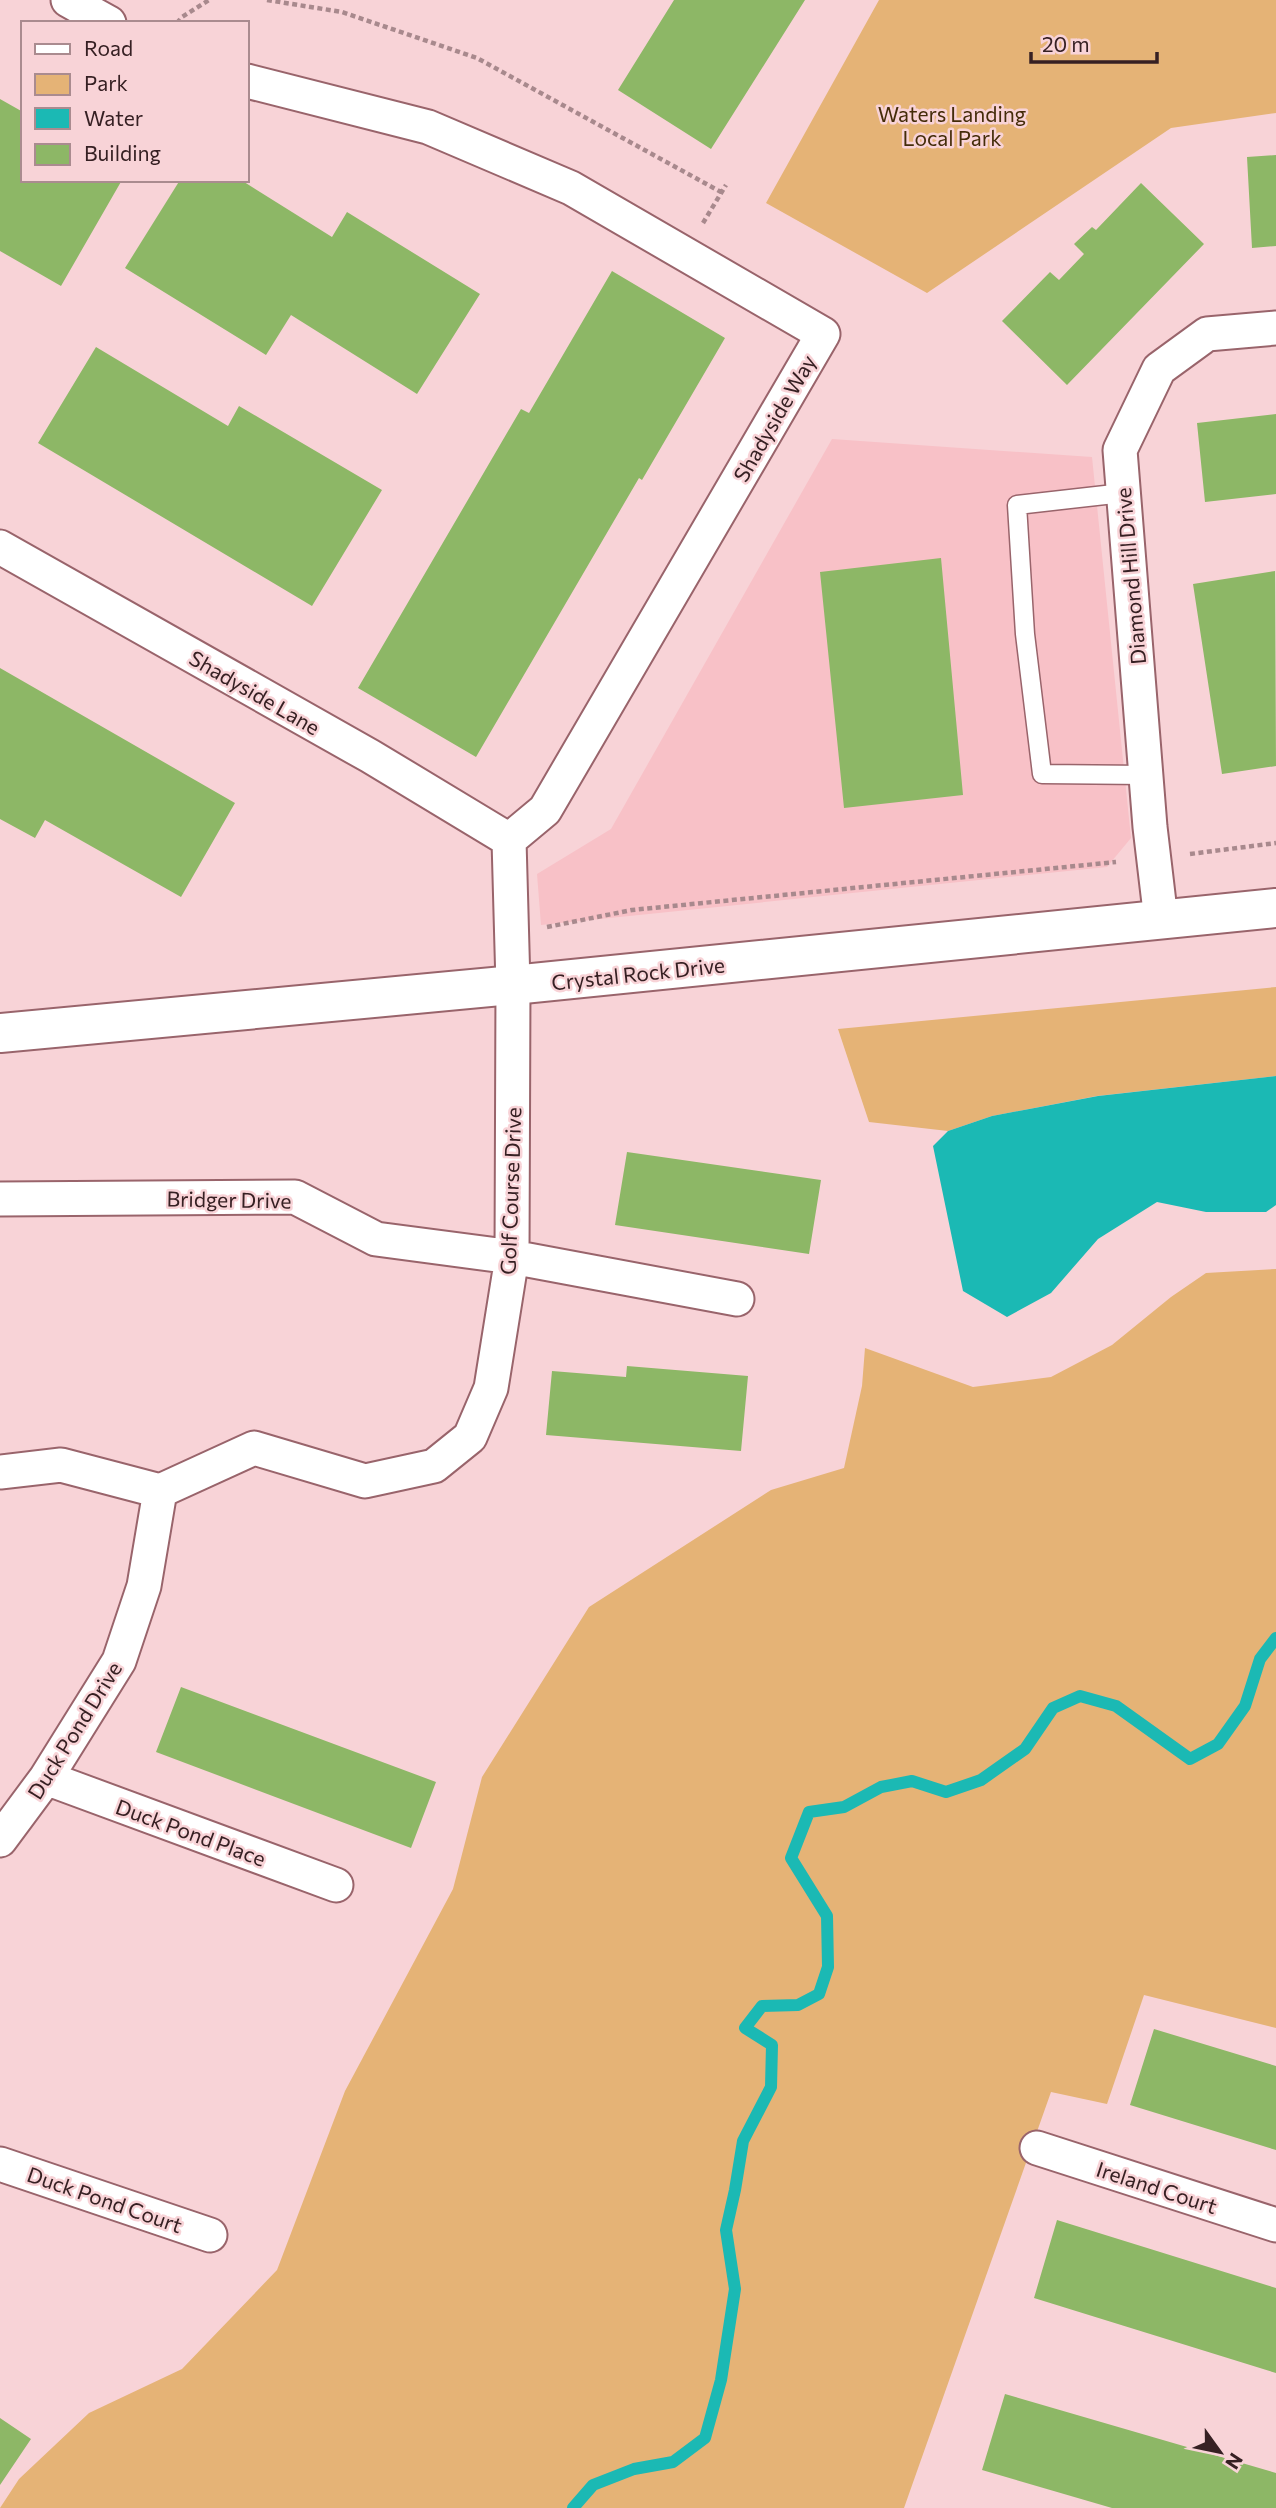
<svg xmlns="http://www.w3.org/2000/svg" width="1276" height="2508" viewBox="0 0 1276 2508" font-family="Commissioner,sans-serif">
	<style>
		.built { fill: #f8c1c7 }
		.green { fill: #e5b376 }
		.water { fill: #1bb9b4 }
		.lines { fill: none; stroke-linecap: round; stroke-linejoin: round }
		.stream { stroke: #1bb9b4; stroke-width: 12 }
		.building { fill: #8db766 }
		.service-casing { stroke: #99646b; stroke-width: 21 }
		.minor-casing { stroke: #99646b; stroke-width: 37 }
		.tertiary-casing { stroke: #99646b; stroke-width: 42 }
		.path { stroke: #a8898d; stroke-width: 4.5; stroke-dasharray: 5 3.5; stroke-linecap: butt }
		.service { stroke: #fff; stroke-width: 18 }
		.minor { stroke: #fff; stroke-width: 33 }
		.tertiary { stroke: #fff; stroke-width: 38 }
		.labels { text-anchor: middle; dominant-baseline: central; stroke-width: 5; stroke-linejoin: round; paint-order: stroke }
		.park-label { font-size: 21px; fill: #442c09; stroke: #f8d3d7 }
		.street-label { font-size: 21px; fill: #362023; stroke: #f8d3d7 }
	</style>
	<rect width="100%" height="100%" fill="#f8d3d7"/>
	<path class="built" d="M 832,439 L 1092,457 L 1131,838 L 1107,867 L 541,925 L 537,874 L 611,829 Z"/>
	<path class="green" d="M 879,0 L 1276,0 L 1276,113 L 1171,128 L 927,293 L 766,203 Z
		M 1276,987 L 1276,1076 L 1097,1096 L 992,1116 L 948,1131 L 869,1122 L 838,1029 Z
		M 1276,1269 L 1276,2028 L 1144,1995 L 1107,2104 L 1051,2092 L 904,2508 L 0,2508 L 19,2479 L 89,2413 L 182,2369 L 277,2270 L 345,2091 L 453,1889 L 482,1777 L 589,1607 L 771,1490 L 844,1468 L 862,1386 L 865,1348 L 973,1387 L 1051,1377 L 1112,1345 L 1171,1297 L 1206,1273 Z"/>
	<path class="water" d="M 1276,1076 L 1276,1205 L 1266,1212 L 1206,1212 L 1157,1202 L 1098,1239 L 1051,1293 L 1007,1317 L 963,1291 L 933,1146 L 948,1131 L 992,1116 L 1098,1096 Z"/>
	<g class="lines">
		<path class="stream" d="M 573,2508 L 593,2485 L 634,2469 L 673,2462 L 705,2438 L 721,2380 L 735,2289 L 726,2230 L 735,2190 L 743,2141 L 771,2087 L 772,2045 L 745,2028 L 762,2006 L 798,2005 L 819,1994 L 828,1967 L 827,1916 L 791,1858 L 809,1812 L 844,1807 L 881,1787 L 912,1781 L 946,1792 L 981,1780 L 1025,1749 L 1053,1708 L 1080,1696 L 1116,1706 L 1190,1759 L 1218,1744 L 1245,1706 L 1260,1659 L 1276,1638"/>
	</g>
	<path class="building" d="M 674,0 L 805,0 L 711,149 L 618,90 Z
		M 0,99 L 23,112 L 23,180 L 122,180 L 61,286 L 0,251 Z
		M 1276,155 L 1276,246 L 1252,248 L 1247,157 Z
		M 180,180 L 241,180 L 332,237 L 347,212 L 480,294 L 417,394 L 291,315 L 266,355 L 125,268 Z
		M 1141,183 L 1204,244 L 1067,385 L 1002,321 L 1050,272 L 1059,280 L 1084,254 L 1074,244 L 1092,227 L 1096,230 Z
		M 612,271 L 725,338 L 642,480 L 639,478 L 476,757 L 358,688 L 521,409 L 529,413 Z
		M 96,347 L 228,426 L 239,406 L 382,490 L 312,606 L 38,443 Z
		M 1276,414 L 1276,494 L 1205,502 L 1197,423 Z
		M 941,558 L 963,795 L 844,808 L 820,572 Z
		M 1275,571 L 1276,766 L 1222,774 L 1193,584 Z
		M 0,668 L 235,803 L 181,897 L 45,820 L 35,838 L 0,819 Z
		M 627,1152 L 821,1180 L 809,1254 L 615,1225 Z
		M 627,1366 L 748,1376 L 741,1451 L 546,1435 L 552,1371 L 626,1377 Z
		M 181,1687 L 436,1782 L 411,1848 L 156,1752 Z
		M 1154,2029 L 1276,2066 L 1276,2150 L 1130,2105 Z
		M 1057,2220 L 1276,2288 L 1276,2373 L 1034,2298 Z
		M 1005,2394 L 1276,2473 L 1276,2508 L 1112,2508 L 982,2470 Z
		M 0,2418 L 31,2439 L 0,2485 Z"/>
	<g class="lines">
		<g class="service-casing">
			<path id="service" d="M 1123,493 L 1017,505 L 1025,634 L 1042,774 L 1146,775"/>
		</g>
		<g class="minor-casing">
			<path id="minor" d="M 68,0 L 109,23
				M 0,547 L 370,756 L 509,840
				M 1161,920 L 1150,827 L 1120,450 L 1159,369 L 1207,334 L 1276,328
				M 0,1199 L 295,1197 L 376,1239 L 512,1257 L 737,1299
				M 0,1472 L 61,1465 L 160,1491 L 254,1448 L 365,1481 L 434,1466 L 470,1437 L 491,1388 L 512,1257 L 513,985 L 509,840 L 545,810 L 823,334 L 571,188 L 428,127 L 247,81
				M 46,1778 L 336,1885
				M 0,1840 L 46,1778 L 119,1661 L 144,1586 L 160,1491
				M 1037,2148 L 1276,2225
				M 0,2164 L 210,2235"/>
		</g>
		<g class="tertiary-casing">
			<path id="tertiary" d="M 0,1033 L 513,985 L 1276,908"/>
		</g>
		<path class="path" d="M 267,0 L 342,12 L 477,58 L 721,192
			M 177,23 L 182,17 L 209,0
			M 703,223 L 726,185
			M 1190,854 L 1276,843
			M 547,927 L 632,910 L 1116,862"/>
		<use href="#service" class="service"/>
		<use href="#minor" class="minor"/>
		<use href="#tertiary" class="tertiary"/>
	</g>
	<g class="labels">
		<g class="park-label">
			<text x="952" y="113">Waters Landing<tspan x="952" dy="24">Local Park</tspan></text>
		</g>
		<g class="street-label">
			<text transform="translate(774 418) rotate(-60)">Shadyside Way</text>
			<text transform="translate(1130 576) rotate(-95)">Diamond Hill Drive</text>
			<text transform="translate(255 692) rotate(30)">Shadyside Lane</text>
			<text transform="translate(638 973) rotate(-6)">Crystal Rock Drive</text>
			<text transform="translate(510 1191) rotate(-88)">Golf Course Drive</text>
			<text transform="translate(229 1199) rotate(1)">Bridger Drive</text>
			<text transform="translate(74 1730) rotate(-58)">Duck Pond Drive</text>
			<text transform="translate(191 1832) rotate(20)">Duck Pond Place</text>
			<text transform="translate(1157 2187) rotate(18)">Ireland Court</text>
			<text transform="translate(105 2199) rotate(19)">Duck Pond Court</text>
		</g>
	</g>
	<rect x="21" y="21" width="228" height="161" fill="#f8d3d7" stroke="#aa8b8f" stroke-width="2"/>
	<rect x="35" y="44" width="35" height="10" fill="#ffffff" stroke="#aa8b8f" stroke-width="2"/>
	<text x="84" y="56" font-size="21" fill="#362023">Road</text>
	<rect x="35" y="74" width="35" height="21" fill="#e5b376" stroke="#aa8b8f" stroke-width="2"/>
	<text x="84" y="91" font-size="21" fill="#362023">Park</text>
	<rect x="35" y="108" width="35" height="21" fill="#1bb9b4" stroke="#aa8b8f" stroke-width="2"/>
	<text x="84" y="126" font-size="21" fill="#362023">Water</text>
	<rect x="35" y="144" width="35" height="21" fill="#8db766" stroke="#aa8b8f" stroke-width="2"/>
	<text x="84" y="161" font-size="21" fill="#362023">Building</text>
	<g transform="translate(1220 2452) rotate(123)" stroke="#f8d3d7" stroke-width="5" paint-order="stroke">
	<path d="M0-5L12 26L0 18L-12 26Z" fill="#362023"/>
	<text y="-10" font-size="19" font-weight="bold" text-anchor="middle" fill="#362023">N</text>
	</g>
	<path d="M1031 52v10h126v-10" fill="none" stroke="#362023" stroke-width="3.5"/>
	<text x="1042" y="52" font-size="21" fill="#362023" stroke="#f8d3d7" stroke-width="5" paint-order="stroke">20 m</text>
</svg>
